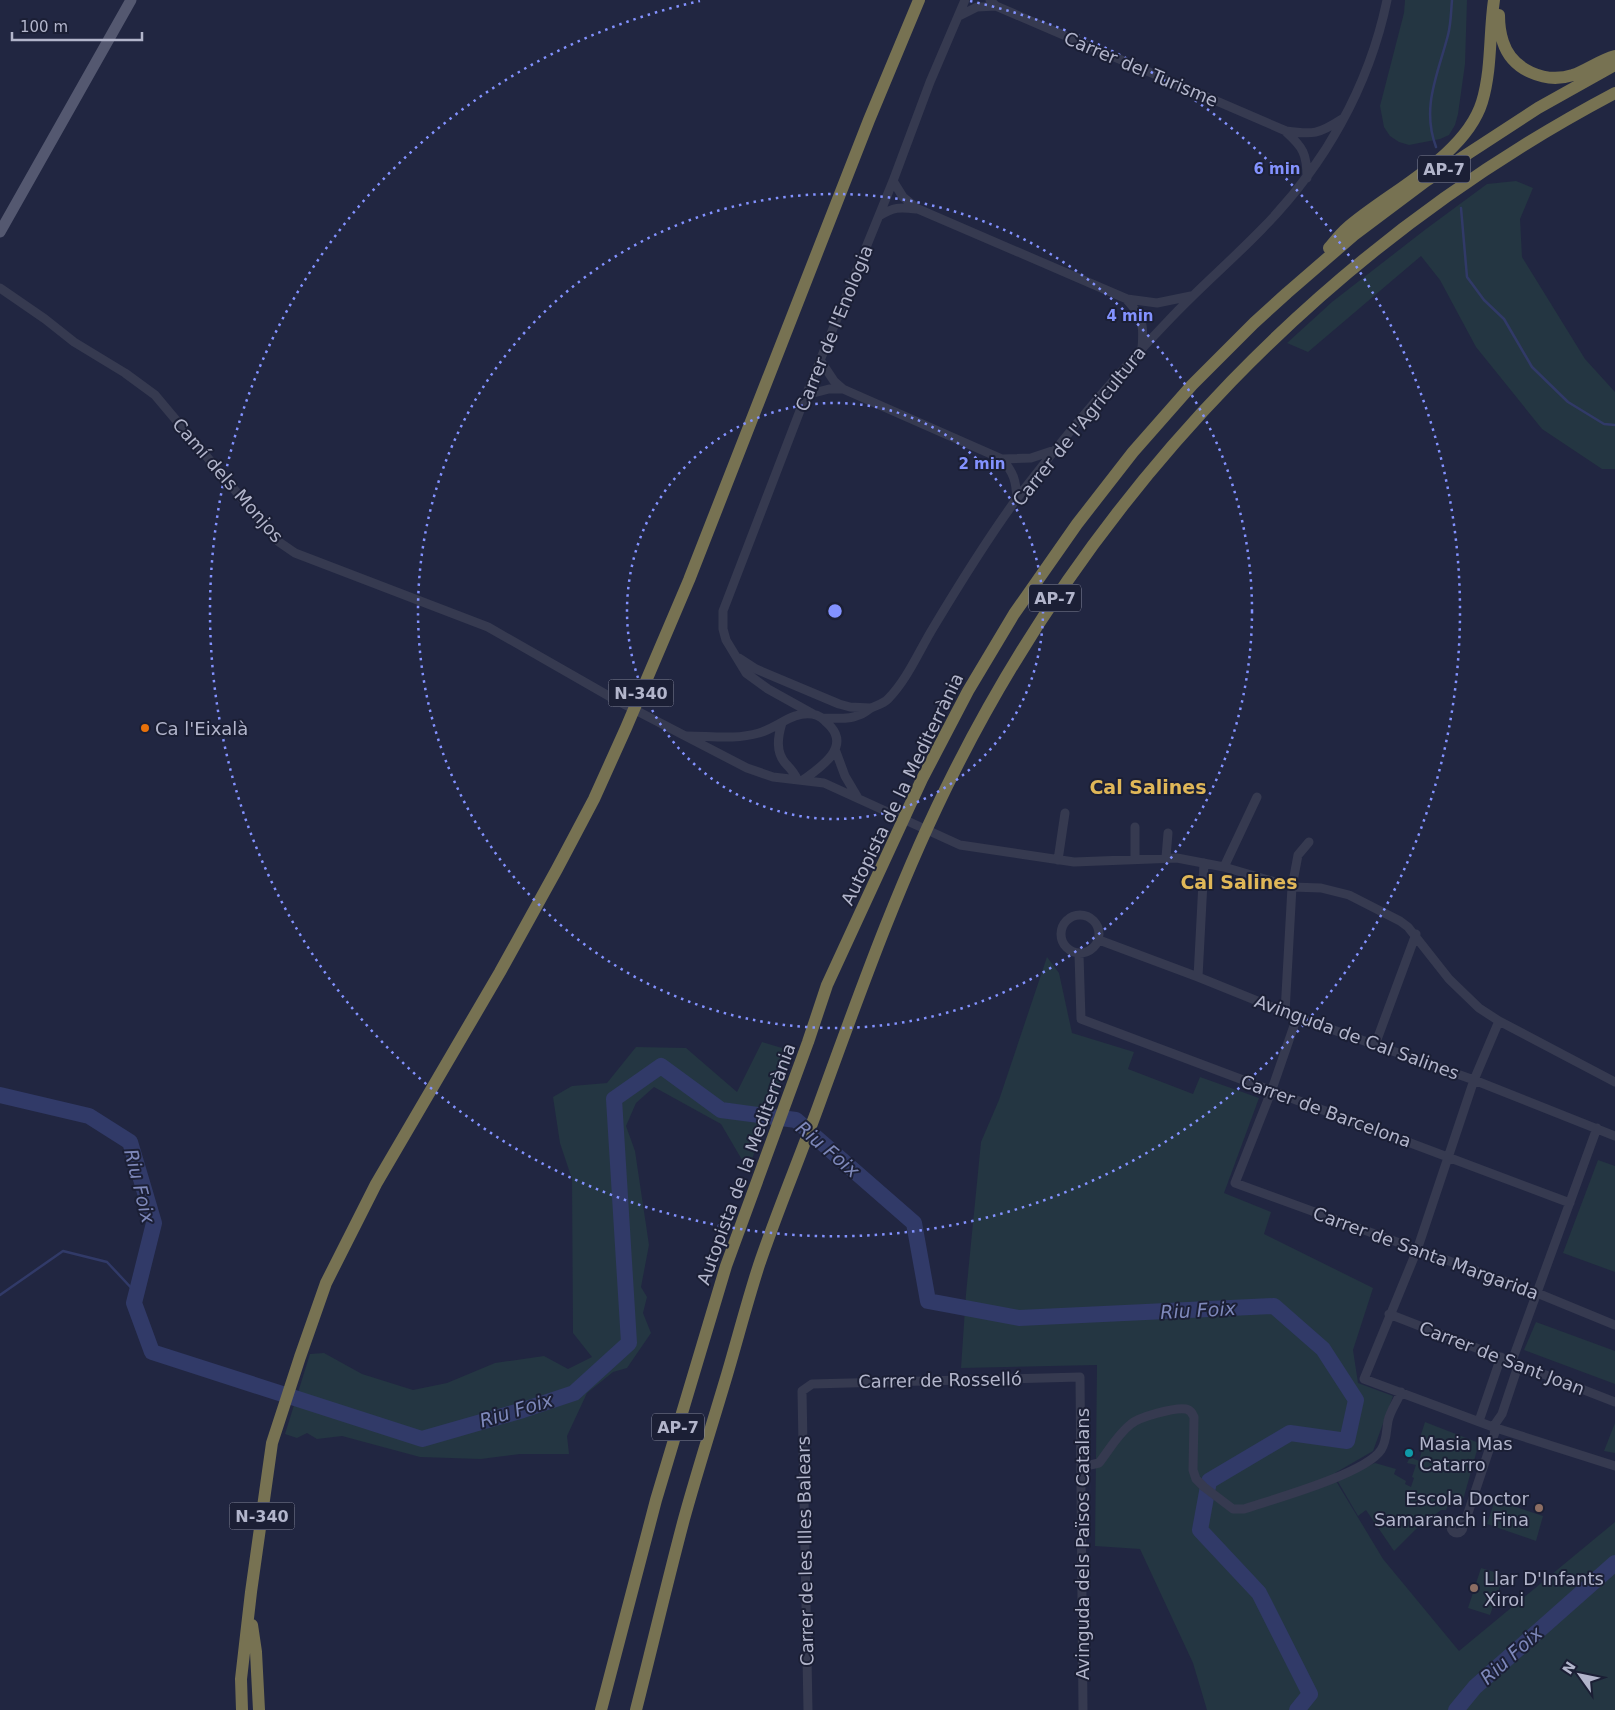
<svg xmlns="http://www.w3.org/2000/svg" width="1615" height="1710" viewBox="0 0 1615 1710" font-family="'DejaVu Sans',sans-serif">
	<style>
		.green { fill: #243642 }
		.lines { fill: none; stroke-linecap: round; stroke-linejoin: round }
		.stream { stroke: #313a68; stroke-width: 2.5 }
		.river { stroke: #313a68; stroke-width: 16 }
		.minor { stroke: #363a50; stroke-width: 9 }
		.major { stroke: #545870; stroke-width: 11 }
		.highway { stroke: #777252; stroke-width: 12 }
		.ring { fill: none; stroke: #8392ff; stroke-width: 2.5; stroke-dasharray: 2.5 5 }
		.food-dot { fill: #e8710a; stroke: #1b1f35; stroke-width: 2 }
		.culture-dot { fill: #0f9aa8; stroke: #1b1f35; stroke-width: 2 }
		.education-dot { fill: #8d6e63; stroke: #1b1f35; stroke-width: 2 }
		.labels { text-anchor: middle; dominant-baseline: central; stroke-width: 4; stroke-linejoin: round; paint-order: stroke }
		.shield { fill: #1b1f35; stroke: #85889e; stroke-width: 1 }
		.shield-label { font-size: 16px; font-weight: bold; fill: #b2b5cb }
		.street-label { font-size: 18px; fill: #b2b5cb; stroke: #1b1f35 }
		.poi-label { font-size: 18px; fill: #b2b5cb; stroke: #1b1f35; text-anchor: start }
		.neighbourhood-label { font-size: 19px; font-weight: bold; fill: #e0b758; stroke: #1b1f35 }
		.water-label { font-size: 19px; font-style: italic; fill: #7e88ba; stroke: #1b1f35 }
		.centre { fill: #8392ff; stroke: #1b1f35; stroke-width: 2.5 }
		.ring-label { font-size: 15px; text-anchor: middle; font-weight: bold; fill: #8392ff; stroke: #1b1f35; stroke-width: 4; stroke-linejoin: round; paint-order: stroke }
	</style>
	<rect width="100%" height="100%" fill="#212641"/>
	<path class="green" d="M 1405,0 L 1467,0 L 1465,64 L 1458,114 L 1455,125 L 1449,135 L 1440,139 L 1409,145 L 1399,142 L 1390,136 L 1384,127 L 1380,106 L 1404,13 Z
		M 1516,181 L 1533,188 L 1520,219 L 1522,257 L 1585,359 L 1615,392 L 1615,469 L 1602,469 L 1542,429 L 1476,347 L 1440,280 L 1421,256 L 1308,352 L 1287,343 L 1332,302 L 1426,229 L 1487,184 Z
		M 1047,957 L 1059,973 L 1072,1033 L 1134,1052 L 1128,1069 L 1193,1094 L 1200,1077 L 1259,1098 L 1224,1193 L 1271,1212 L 1264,1234 L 1373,1288 L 1353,1350 L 1358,1383 L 1393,1396 L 1373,1451 L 1335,1473 L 1336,1481 L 1383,1559 L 1459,1651 L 1615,1522 L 1615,1710 L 1207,1710 L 1193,1663 L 1140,1549 L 1095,1546 L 1097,1365 L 961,1368 L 966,1294 L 981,1142 L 999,1100 Z
		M 762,1042 L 792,1051 L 748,1170 L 721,1124 L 654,1087 L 636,1103 L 626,1126 L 635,1151 L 649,1245 L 641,1287 L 647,1297 L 643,1313 L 651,1333 L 627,1368 L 613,1372 L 587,1393 L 567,1436 L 569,1454 L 520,1454 L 481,1459 L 420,1457 L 342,1436 L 317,1439 L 307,1433 L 297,1438 L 285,1434 L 310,1354 L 324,1353 L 362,1374 L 413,1390 L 447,1383 L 495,1363 L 544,1356 L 568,1369 L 592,1357 L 573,1333 L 572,1179 L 560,1143 L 553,1097 L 572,1086 L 607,1083 L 636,1047 L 686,1048 L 737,1092 Z
		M 1598,1160 L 1615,1166 L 1615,1272 L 1563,1253 Z
		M 1536,1322 L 1615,1351 L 1615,1384 L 1524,1350 Z
		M 1425,1422 L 1479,1443 L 1463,1500 L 1452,1496 L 1446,1510 L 1441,1510 L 1415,1530 L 1394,1551 L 1366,1510 L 1358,1516 L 1337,1480 L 1375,1463 L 1396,1469 L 1394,1474 L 1406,1481 L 1405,1484 L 1411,1487 L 1414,1478 L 1412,1477 L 1416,1465 L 1407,1463 L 1410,1457 L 1419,1461 L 1424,1443 L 1419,1441 Z
		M 1615,1423 L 1615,1453 L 1604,1451 Z
		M 1495,1500 L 1543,1516 L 1536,1541 L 1487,1524 Z
		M 1481,1568 L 1504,1575 L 1490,1615 L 1468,1608 Z"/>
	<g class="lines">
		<path class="stream" d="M 1436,147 C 1421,107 1438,74 1448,35 C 1451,24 1451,11 1452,0
			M 1461,208 L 1467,277 L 1484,300 L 1504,319 L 1532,367 L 1568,402 L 1604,424 L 1615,425
			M 0,1295 L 63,1251 L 107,1262 L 137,1294"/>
		<path class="river" d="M 0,1095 L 89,1116 L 130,1142 L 154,1223 L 134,1303 L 152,1352 L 422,1439 L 523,1410 L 574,1393 L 629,1343 L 614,1099 L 661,1066 L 721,1110 L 796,1120 L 914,1223 L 928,1301 L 1019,1318 L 1274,1306 L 1323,1349 L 1356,1400 L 1347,1441 L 1290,1433 L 1209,1481 L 1200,1530 L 1259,1593 L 1310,1694 L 1297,1710
			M 1456,1710 L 1475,1687 L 1615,1563"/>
		<path class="minor" d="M 990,0 L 996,6 L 1286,131 C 1313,135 1319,134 1342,119
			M 959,16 L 977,7 L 996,6
			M 1286,132 C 1303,147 1307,154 1307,178
			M 893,181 L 903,197 L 918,209 L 1127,299 L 1157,303 L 1191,296
			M 879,216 C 894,207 899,207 916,209
			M 0,288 L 45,319 L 74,342 L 125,373 L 155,395 L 270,532 L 279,542 L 295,553 L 488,627 L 614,699 L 747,768 L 773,777 L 824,783 L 960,845 L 1074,862 L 1177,858 L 1224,867 L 1292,887 L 1321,888 L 1349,895 L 1400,921 L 1408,927 L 1449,979 L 1479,1008 L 1499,1021 L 1615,1082
			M 1127,300 C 1143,317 1144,325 1142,348
			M 820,360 L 834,381 L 843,389 L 1002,459 L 1031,458 L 1055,450
			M 806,395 L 829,389 L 843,389
			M 1002,459 C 1014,473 1016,481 1017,499
			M 739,658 L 756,669 L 839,704 L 850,707 L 870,708
			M 813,714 L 768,689 L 746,673 L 726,640 L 723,629 L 723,611 L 806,395 L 893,181 L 930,82 L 965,0
			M 822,718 C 833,718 849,720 859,715 C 864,714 867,710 871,708 C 877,705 883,704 888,699 C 907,680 919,651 933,628 C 960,583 987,539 1018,497 C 1065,436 1114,377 1168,321 C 1198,289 1232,260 1262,229 C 1324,166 1369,87 1387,0
			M 782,723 C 778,736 775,752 786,764 C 791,769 794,772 797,779
			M 687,736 C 711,736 735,740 759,733 C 777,728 793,711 812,714 C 821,715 825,721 831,727 C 850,749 818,769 803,780
			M 835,749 L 845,776 L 858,798
			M 1135,827 L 1135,858
			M 1166,857 L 1168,833
			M 1058,860 L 1065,813
			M 1224,867 L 1257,797
			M1061 934a19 19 0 1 1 38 0a19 19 0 1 1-38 0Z
			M 1099,940 L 1198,977 L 1297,1017 L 1474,1080 L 1615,1136
			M 1079,954 L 1081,1019 L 1570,1203
			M 1198,977 L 1204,863
			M 1285,1012 L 1292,887 L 1298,855 L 1309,842
			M 1297,1017 L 1271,1092 L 1235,1183 L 1537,1293 L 1615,1325
			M 1499,1021 L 1474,1080 L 1417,1250 L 1364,1379 L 1493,1427 L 1615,1466
			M 1375,1045 L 1416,934
			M 1389,1314 L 1615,1402
			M 1512,1361 L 1597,1128
			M 1479,1421 L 1501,1357
			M 1081,1467 L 1099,1463 C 1109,1450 1118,1434 1131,1424 C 1139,1417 1175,1407 1186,1409 C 1191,1410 1192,1413 1194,1417 L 1193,1470 L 1196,1479 L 1204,1487 L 1233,1509 L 1244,1509 C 1274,1499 1365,1474 1381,1450 C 1387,1441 1386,1431 1388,1421 C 1390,1411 1397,1402 1401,1392
			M1451 1527a6 6 0 1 1 12 0a6 6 0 1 1-12 0Z
			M 1462,1523 L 1467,1516 L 1495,1432 L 1493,1427 L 1502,1414 L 1516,1372 L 1521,1364
			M 808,1710 L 802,1391 L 812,1384 L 1080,1377 L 1083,1710"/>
		<path class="major" d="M 0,232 L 131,0"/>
		<path class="highway" d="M 1499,15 C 1499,23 1500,33 1503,42 C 1512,70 1545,84 1573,75 C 1587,70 1600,60 1615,56
			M 1329,248 C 1335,241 1340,234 1347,228 C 1388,192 1465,157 1482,102 C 1492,69 1489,34 1494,0
			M 252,1625 L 256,1652 L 259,1710
			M 242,1710 L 241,1679 L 251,1592 L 272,1443 L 300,1357 L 326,1283 L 376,1184 L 500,972 L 557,869 L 594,799 L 626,728 L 689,580 L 869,120 L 919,0
			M 601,1710 L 656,1500 L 726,1266 L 808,1042 L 827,985 L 922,779 L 968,691 L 1014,614 L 1077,524 L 1133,452 L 1192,385 L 1254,323 L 1287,293 L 1354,235 L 1426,181 L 1538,108 L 1615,65
			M 636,1710 C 652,1647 667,1583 684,1519 C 697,1472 712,1425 726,1378 C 737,1341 747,1302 759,1265 C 778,1209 801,1155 821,1099 C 861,989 901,877 954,772 C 1099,484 1329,244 1615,93"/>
	</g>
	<g class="ring">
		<circle cx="835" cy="611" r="208"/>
		<circle cx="835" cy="611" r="417"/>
		<path d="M970 1A625 625 0 1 1 700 1"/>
	</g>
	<circle class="food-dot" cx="145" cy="728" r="5"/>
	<circle class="culture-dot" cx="1409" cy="1453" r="5"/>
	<g class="education-dot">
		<circle cx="1539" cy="1508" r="5"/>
		<circle cx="1474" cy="1588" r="5"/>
	</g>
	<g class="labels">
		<g class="shield">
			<rect x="1418" y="155.5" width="52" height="27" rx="4"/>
			<rect x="1029" y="584.5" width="52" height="27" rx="4"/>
			<rect x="608.5" y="679.5" width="65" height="27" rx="4"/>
			<rect x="652" y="1413.5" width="52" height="27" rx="4"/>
			<rect x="229.5" y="1502.5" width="65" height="27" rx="4"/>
		</g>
		<g class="shield-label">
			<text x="1444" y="169">AP-7</text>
			<text x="1055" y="598">AP-7</text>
			<text x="641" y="693">N-340</text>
			<text x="678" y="1427">AP-7</text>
			<text x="262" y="1516">N-340</text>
		</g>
		<g class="street-label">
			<text transform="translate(1141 69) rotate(23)">Carrer del Turisme</text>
			<text transform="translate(834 328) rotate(-68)">Carrer de l'Enologia</text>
			<text transform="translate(1079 426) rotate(-51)">Carrer de l'Agricultura</text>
			<text transform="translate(228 480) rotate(49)">Camí dels Monjos</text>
			<text transform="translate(902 789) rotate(-64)">Autopista de la Mediterrània</text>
			<text transform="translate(1357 1037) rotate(20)">Avinguda de Cal Salines</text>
			<text transform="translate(1326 1111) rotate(20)">Carrer de Barcelona</text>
			<text transform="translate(746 1164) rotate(-70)">Autopista de la Mediterrània</text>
			<text transform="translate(1426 1253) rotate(20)">Carrer de Santa Margarida</text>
			<text transform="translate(1502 1358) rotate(21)">Carrer de Sant Joan</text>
			<text transform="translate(940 1380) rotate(-1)">Carrer de Rosselló</text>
			<text transform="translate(1082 1544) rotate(-90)">Avinguda dels Països Catalans</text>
			<text transform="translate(805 1551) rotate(-91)">Carrer de les Illes Balears</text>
		</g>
		<g class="poi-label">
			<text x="155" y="728">Ca l'Eixalà</text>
			<text x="1419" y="1443">Masia Mas<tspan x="1419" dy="21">Catarro</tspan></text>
			<text x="1529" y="1498" text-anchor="end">Escola Doctor<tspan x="1529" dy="21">Samaranch i Fina</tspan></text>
			<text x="1484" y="1578">Llar D'Infants<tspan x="1484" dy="21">Xiroi</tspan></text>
		</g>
		<g class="neighbourhood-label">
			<text x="1148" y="787">Cal Salines</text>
			<text x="1239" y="882">Cal Salines</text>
		</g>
		<g class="water-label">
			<text transform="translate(828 1149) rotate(40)">Riu Foix</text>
			<text transform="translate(140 1186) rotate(76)">Riu Foix</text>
			<text transform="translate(1198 1310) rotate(-3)">Riu Foix</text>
			<text transform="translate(516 1410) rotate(-17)">Riu Foix</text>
			<text transform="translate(1511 1655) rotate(-42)">Riu Foix</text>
		</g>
	</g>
	<circle cx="835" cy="611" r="8" class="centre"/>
	<g class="ring-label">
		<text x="1277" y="174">6 min</text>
		<text x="1130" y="321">4 min</text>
		<text x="982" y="469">2 min</text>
	</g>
	<g transform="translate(1580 1675) rotate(303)" stroke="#1b1f35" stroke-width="4" paint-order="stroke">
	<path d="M0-4L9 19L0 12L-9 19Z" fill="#b2b5cb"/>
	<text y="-8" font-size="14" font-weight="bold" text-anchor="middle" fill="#b2b5cb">N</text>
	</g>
	<path d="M12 32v8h130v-8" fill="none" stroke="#b2b5cb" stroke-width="2.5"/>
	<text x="20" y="32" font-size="15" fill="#b2b5cb" stroke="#1b1f35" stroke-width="4" paint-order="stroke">100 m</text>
</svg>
